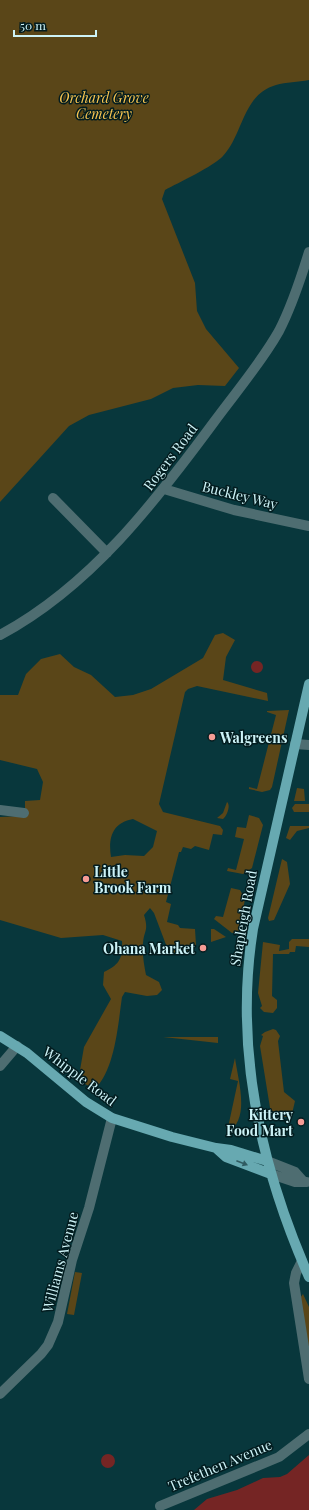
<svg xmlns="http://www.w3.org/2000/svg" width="309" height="1510" viewBox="0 0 309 1510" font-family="'Playfair Display',serif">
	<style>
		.green { fill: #5a4618; fill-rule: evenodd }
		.water { fill: #752524 }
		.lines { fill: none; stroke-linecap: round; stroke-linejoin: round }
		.minor { stroke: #4e6d71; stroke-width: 10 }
		.major { stroke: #67a9b1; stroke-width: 10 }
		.oneway { fill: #305b61 }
		.poi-dot { fill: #f59c95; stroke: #031c1f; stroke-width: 1.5 }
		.labels { text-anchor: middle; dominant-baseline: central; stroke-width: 3; stroke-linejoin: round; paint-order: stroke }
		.park-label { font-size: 14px; font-style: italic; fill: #f8c551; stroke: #031c1f }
		.street-label { font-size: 14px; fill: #cdf3f7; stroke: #031c1f }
		.poi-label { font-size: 14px; font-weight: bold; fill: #cdf3f7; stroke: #031c1f; text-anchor: start }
	</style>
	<rect width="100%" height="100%" fill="#08373c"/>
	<path class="green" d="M 0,0 L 309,0 L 309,80 C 298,82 286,82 276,85 C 242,95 244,133 223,156 C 214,166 178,183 165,190 L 162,199 L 195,283 L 197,311 L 206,329 L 239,368 L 225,386 L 198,385 L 173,388 L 151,399 L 89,415 L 69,426 L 0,502 Z
		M 223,633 L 235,640 L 226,657 L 223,680 L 267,693 L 268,701 L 197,686 L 188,689 L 185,692 L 159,804 L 163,812 L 220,826 L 223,830 L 222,835 L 213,834 L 209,850 L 195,846 L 191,849 L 183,847 L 181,852 L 179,852 L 166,902 L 171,904 L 167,922 L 178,925 L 180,928 L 195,929 L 196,945 L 194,945 L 194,951 L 174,953 L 168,950 L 154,913 L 150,908 L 144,915 C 149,931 144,930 143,943 C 142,954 144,964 146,975 L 159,982 L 162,990 L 157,995 L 147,996 L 125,992 L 122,997 C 118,1025 115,1069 95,1089 L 85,1084 L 80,1070 L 84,1047 L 111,999 L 103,985 L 104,972 C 120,965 123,957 122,941 L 103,935 L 61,938 L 0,920 L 0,817 L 25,816 L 25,801 L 40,800 L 43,782 L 37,769 L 0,760 L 0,695 L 18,695 L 26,674 L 41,659 L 60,654 L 74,667 L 91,675 L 115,697 L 133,695 L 151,689 L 203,658 L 215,635 ZM 133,819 L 157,831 L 153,847 L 144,856 L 125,855 L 111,857 C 108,838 112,823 133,819 Z
		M 289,710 L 272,787 L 270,790 L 262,792 L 249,789 L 249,787 L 257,789 L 276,715 L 267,712 L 267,711 Z
		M 297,788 L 304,789 L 305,801 L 294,801 Z
		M 227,802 C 231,805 227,816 223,819 L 217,818 L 223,813 Z
		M 295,804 L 309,804 L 309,812 L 294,812 L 292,808 Z
		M 249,815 L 259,818 L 263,825 L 252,868 L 243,874 L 227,871 L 228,868 L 236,870 L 244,839 L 235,837 L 237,827 L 246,828 Z
		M 290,826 L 309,826 L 309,828 L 297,831 L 290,840 L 286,838 Z
		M 282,859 L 287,862 L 290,884 L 274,920 L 269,921 L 268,918 Z
		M 231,888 L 240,890 L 245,899 L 239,932 L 232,933 L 214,919 L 216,916 L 223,917 Z
		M 211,929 L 214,929 L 226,937 L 211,942 Z
		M 292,939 L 309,939 L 309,947 L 296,946 L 295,952 L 290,952 L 289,954 L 273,954 L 272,996 L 277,1000 L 277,1008 L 273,1013 L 264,1012 L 260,1008 L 262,1006 L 258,993 L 263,942 L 280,945 L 279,951 L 289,949 L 289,942 Z
		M 273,1029 L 276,1030 L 280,1036 L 278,1041 L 284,1092 L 295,1101 L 291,1118 L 271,1114 L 260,1046 L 263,1036 L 261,1035 L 265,1032 Z
		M 163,1037 L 218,1037 L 218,1043 Z
		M 235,1058 C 238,1080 251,1121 227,1132 L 238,1081 L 230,1079 Z
		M 75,1272 L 82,1273 L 74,1315 L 67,1314 Z
		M 303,1294 L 309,1307 L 309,1354 L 300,1298 Z"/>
	<path class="water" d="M251 667a6 6 0 1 1 12 0a6 6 0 1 1-12 0Z
		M101 1461a7 7 0 1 1 14 0a7 7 0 1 1-14 0Z
		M 309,1455 L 309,1510 L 194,1510 L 207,1499 L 237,1490 L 263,1478 L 280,1477 L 287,1474 Z"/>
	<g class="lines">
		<path class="minor" d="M 164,489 L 234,510 L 309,526
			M 53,498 L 107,553
			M 0,635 C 90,587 155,502 214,422 C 236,392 261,363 279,331 C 292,306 301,278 309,252
			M 295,744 L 309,745
			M 0,810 L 24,813
			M 0,1066 L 17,1046
			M 267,1161 L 295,1172 L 303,1181
			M 271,1174 L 295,1182 L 307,1182
			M 302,1261 L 296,1273 L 294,1283 L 309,1379
			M 0,1394 L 41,1354 L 48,1345 L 58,1322 L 72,1260 L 89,1208 L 112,1118
			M 160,1506 L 279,1457 L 309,1434"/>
		<path class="major" d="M 309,684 L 253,929 C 234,1048 261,1168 309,1277
			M 0,1036 L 27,1053 L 86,1102 L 112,1118 L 172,1137 L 216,1148 L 231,1150 L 267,1161
			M 216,1148 L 226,1157 L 271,1174"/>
	</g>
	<defs><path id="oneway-solid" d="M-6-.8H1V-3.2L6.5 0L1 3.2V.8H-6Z"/></defs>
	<use class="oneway" href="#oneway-solid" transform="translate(242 1163) rotate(21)"/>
	<g class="poi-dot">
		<circle cx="212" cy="737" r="4"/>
		<circle cx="86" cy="879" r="4"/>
		<circle cx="203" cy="948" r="4"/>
		<circle cx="301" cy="1122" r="4"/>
	</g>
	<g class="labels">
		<g class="park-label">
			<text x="104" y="97">Orchard Grove<tspan x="104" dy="16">Cemetery</tspan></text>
		</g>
		<g class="street-label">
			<text transform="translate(170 457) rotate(-53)">Rogers Road</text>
			<text transform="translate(240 495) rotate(14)">Buckley Way</text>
			<text transform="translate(243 918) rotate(-80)">Shapleigh Road</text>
			<text transform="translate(80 1076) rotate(37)">Whipple Road</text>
			<text transform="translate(60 1262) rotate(-75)">Williams Avenue</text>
			<text transform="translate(220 1465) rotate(-23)">Trefethen Avenue</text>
		</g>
		<g class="poi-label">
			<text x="220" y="737">Walgreens</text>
			<text x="94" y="871">Little<tspan x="94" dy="16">Brook Farm</tspan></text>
			<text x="195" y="948" text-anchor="end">Ohana Market</text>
			<text x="293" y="1114" text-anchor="end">Kittery<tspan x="293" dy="16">Food Mart</tspan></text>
		</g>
	</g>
	<path d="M14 30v6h82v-6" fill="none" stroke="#cdf3f7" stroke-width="2"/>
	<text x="20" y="30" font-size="12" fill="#cdf3f7" stroke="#031c1f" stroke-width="3" paint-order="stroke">50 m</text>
</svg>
